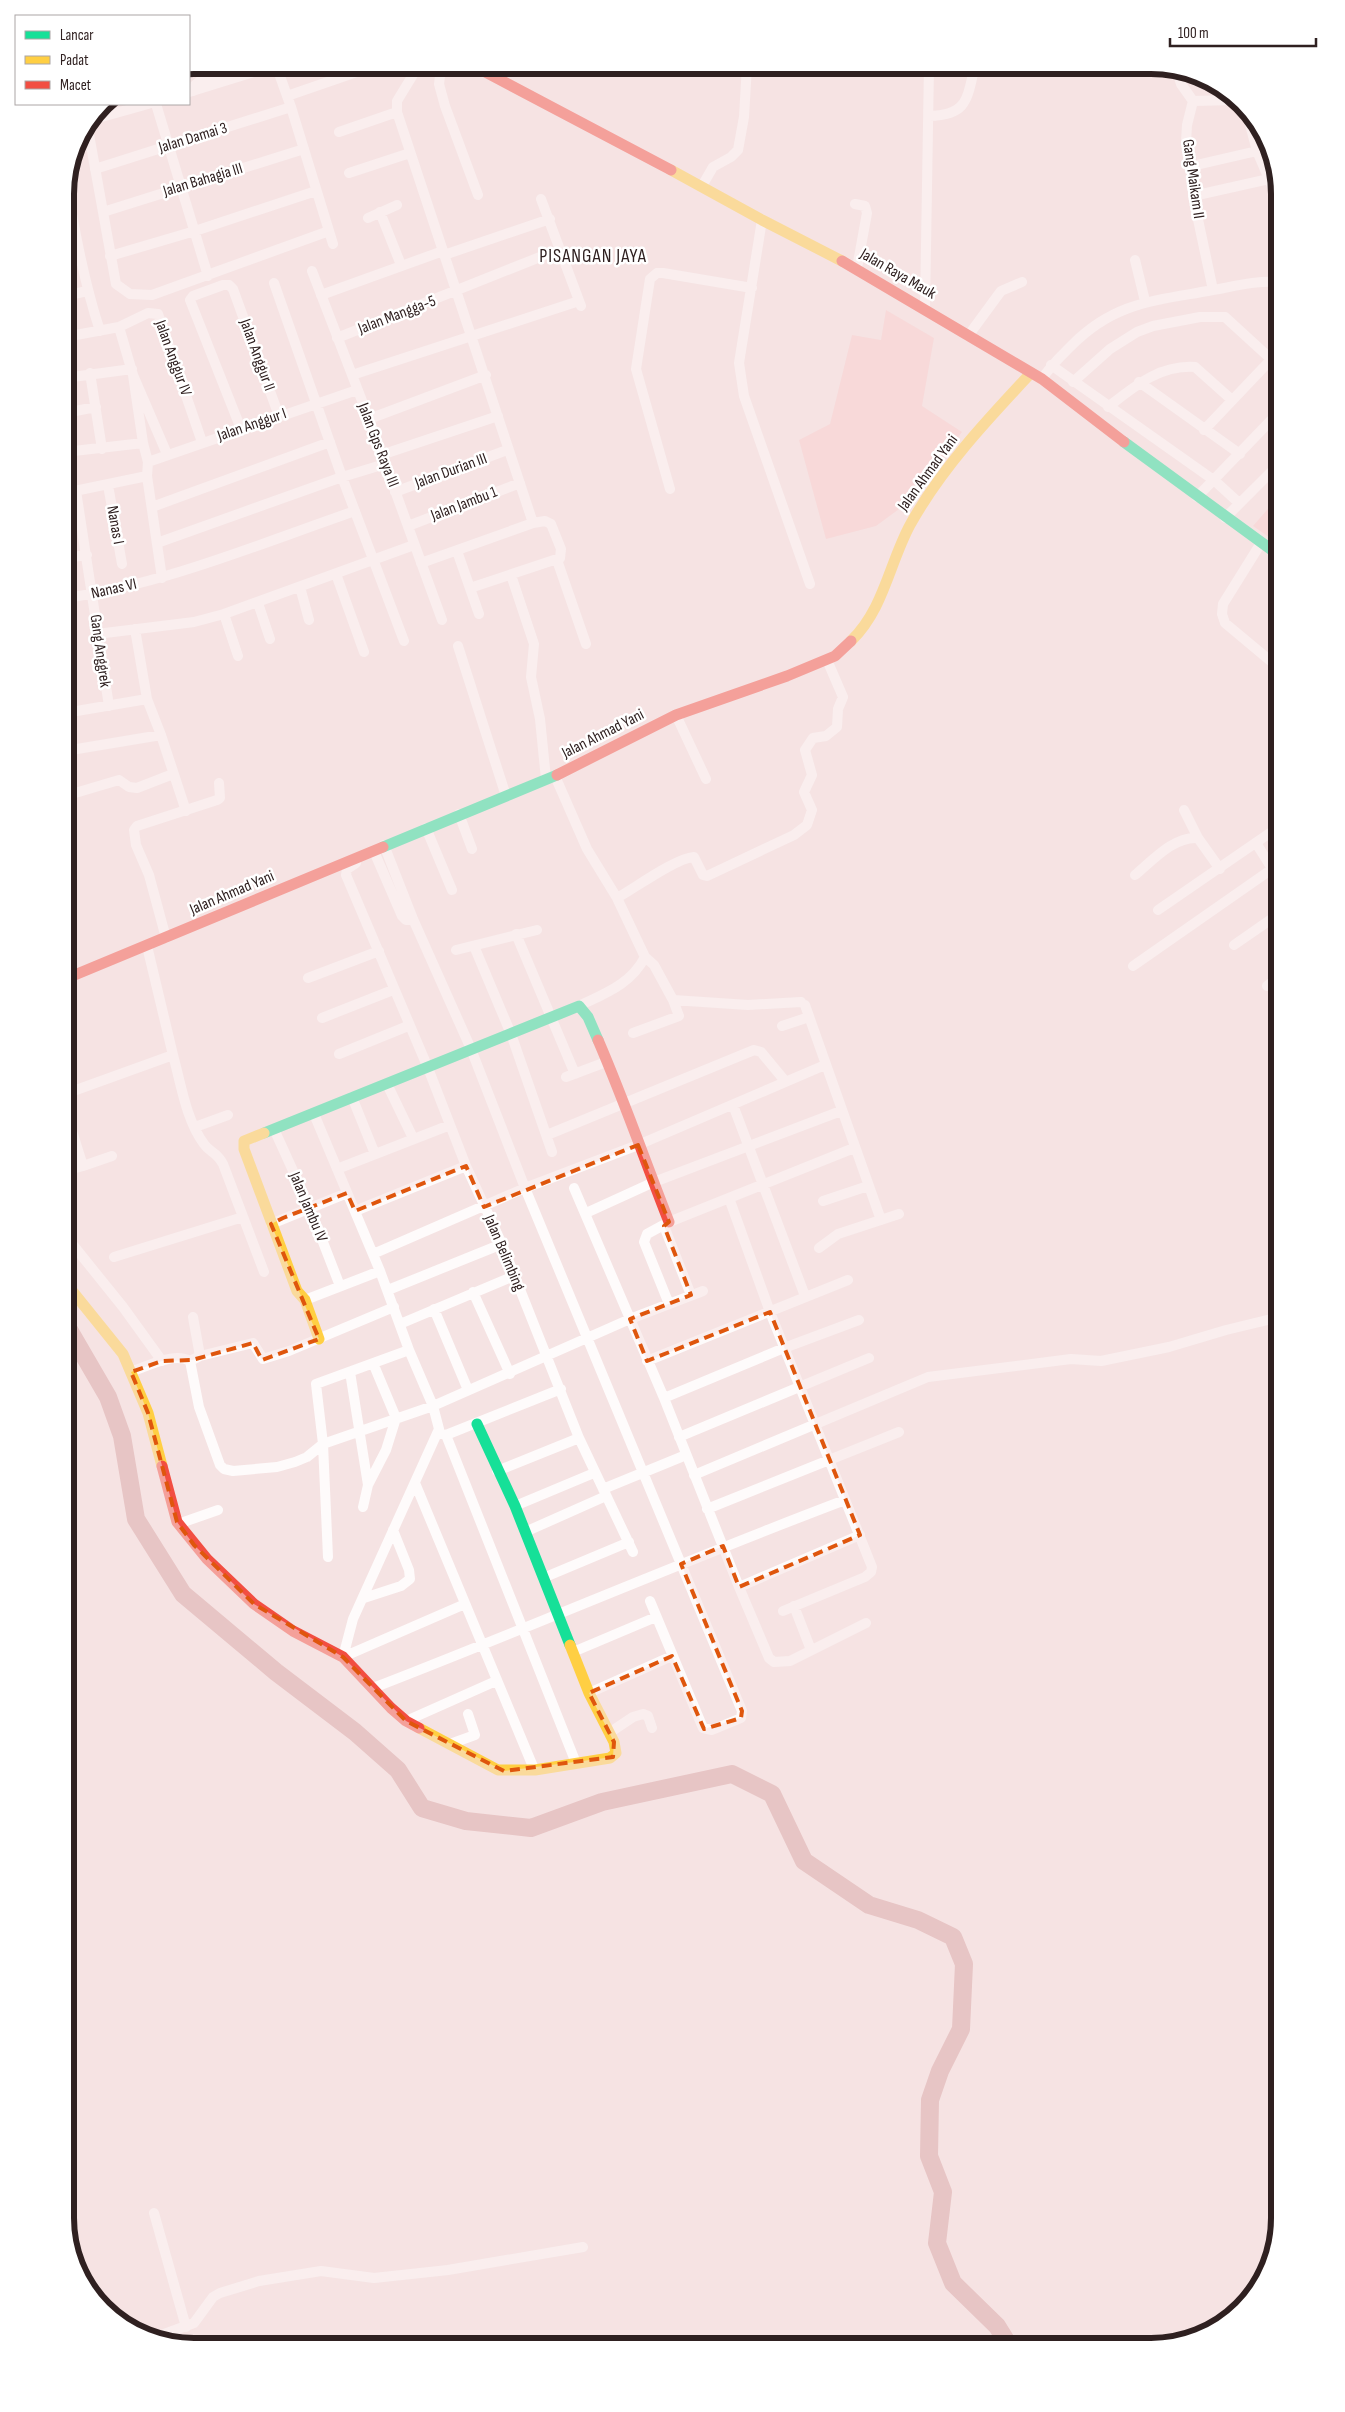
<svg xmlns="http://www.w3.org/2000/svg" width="1345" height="2412" viewBox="0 0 1345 2412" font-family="'Sofia Sans Condensed',sans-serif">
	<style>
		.green { fill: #facdcd }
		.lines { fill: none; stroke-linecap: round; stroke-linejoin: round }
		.river { stroke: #d69f9f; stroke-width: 18 }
		.street { stroke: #fefbfb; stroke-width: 10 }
		.fast { stroke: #16e098; stroke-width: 11 }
		.slow { stroke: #ffcf43; stroke-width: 11 }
		.jam { stroke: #f24e42; stroke-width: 11 }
		.marked { fill: none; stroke: #df560d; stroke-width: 4; stroke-dasharray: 10 6; stroke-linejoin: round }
		.labels { text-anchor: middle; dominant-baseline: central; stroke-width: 5; stroke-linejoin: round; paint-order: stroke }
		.street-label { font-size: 16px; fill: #2f2020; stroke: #fff }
		.quarter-label { font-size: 19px; letter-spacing: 1px; fill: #2f2020; stroke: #fff }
		.rim { fill: none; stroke: #2f2020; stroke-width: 6 }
	</style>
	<rect width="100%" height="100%" fill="#f5e3e3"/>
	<path class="green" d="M 886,310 L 934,338 L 922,406 L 962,432 L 910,501 L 876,526 L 826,539 L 799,440 L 830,424 L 852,335 L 881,340 Z
		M 1280,495 L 1280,545 L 1253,526 Z"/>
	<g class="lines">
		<path class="river" d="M 65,1323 L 108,1397 L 122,1436 L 136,1519 L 183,1594 L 276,1672 L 355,1732 L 398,1770 L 422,1808 L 466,1821 L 531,1828 L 602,1802 L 732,1774 L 772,1794 L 804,1861 L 869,1905 L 918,1920 L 953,1937 L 964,1964 L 961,2029 L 940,2071 L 930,2100 L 929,2156 L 943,2192 L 937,2243 L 953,2283 L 997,2326 L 1010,2347"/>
		<path class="street" d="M 276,65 L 291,107 L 333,244
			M 419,65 L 397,101 L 397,112 L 533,523
			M 447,65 L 440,76 L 439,84 L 445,106 L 478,195
			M 1177,71 L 1181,84 L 1193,101 L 1187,125 L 1186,142 L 1192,166 L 1193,196 L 1213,290
			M 193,91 L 195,85 L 201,80 L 246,65
			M 189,92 L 276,65
			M 287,96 L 377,65
			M 1193,101 L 1234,100
			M 148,104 L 98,118 L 88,129 L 116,284 L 130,294 L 152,295 L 329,231
			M 156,104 L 208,276
			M 929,116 C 968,115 967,99 975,65
			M 1248,117 L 1257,151
			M 339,132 L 397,112
			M 1192,166 L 1257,151 L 1269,179 L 1193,196
			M 95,169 L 291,107
			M 349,173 L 410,153
			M 1269,179 L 1280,204
			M 66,181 C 75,232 84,282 100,331
			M 702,186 L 713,167 L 731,157 L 738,150 L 744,117 L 747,65
			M 541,199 L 581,306
			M 855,204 L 865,206 L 867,213 L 857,268
			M 103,212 L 304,149
			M 380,212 L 401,265
			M 368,218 L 397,205
			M 762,220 L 739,363 L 744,396 L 810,584
			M 444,255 L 550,219
			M 110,256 L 195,231 L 316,191
			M 1135,260 L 1145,301
			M 65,263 L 80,260
			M 312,271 L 369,419 L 442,620
			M 274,283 L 342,477 L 404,641
			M 321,295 L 443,251
			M 65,296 L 87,291
			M 925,308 L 929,65
			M 119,327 L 133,375 L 167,454
			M 968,336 L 1001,291 L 1022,282
			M 65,337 L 119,327 L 148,313 L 158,314 L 202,442
			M 337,338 L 560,249
			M 1051,365 L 1215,481 L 1239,503
			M 90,373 L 102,449
			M 133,375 L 143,443 L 148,462 L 147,476 L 162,578
			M 352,375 L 579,301
			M 65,378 L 132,369
			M 1042,379 C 1050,366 1061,356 1072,345 C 1114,303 1152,301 1208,291 C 1232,287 1255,280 1280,282
			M 1073,382 L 1110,349 L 1137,332 L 1153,326 L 1200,317 L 1225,317 L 1271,359
			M 1139,382 L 1240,454
			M 1108,407 C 1135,386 1159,365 1195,367 L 1232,400
			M 65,413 L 96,407
			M 369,419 L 486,375
			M 241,429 L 190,300 L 193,296 L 223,285 L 229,285 L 233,289 L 279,416
			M 1204,430 L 1280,350
			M 65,452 L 143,443
			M 381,455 L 498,416
			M 148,462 L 357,390
			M 108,485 L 122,564
			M 670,489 L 636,369 L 650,279 L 657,273 L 663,273 L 752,288
			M 76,491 L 109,706
			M 395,492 L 507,450
			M 65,493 L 147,476
			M 1197,497 L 1280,411
			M 152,507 L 330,442
			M 1225,518 L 1280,463
			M 408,526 L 520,483
			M 157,543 L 342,477 L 385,464
			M 1261,543 L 1223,604 L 1222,614 L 1225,623 L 1280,669
			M 457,551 L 479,614
			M 65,558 L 87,555
			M 557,560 L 586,644
			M 421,563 L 533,523 L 545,521 L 551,524 L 561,549 L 560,558 L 470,588
			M 336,574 L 364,652
			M 511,575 L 534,644 L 531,677 L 540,719 L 546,779
			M 300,587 L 309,620
			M 65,598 C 162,585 262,543 355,511
			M 258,603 L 270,639
			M 224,614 L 238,656
			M 135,629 L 147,699 L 161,735 L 186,811
			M 97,634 L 194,622 L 224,614 L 414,545
			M 458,646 L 506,796
			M 65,713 L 147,699
			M 676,715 L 706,779
			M 65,751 L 161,735
			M 555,776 L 587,849 L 617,898 L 645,957 C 631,984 606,993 579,1006
			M 65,796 L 119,780 L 129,787 L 137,788 L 173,774
			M 1184,810 L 1198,838 L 1220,869
			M 459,814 L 472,849
			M 426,828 L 452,890
			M 1256,843 L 1280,881
			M 384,845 L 413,919 L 471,1049 L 525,1188 L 742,1711 L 741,1718 L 712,1730 L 703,1728 L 650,1601
			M 376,856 L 402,916 L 406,920 L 413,919
			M 356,863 L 347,869 L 346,875 L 428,1068 L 466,1166 L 502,1244 L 579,1438 L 633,1552
			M 1135,875 C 1153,860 1174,836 1198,838
			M 617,898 C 635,888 676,858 694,857 L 703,875 L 707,876 L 794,835 L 807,825 L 812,810 L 804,792 L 812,775 L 805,750 L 813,738 L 826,736 L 837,727 L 838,709 L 843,697 L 827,660
			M 1158,910 L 1280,826
			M 516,934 L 575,1074
			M 166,938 L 149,875 L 136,845 L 134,830 L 137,826 L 217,800 L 220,798 L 219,783
			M 1234,945 L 1280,913
			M 474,946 L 511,1034 L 552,1152
			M 456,950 L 537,930
			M 645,957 L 654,965 L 673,1000 L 748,1005 L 801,1002
			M 1133,966 L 1272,869
			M 308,978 L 379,951
			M 1267,986 L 1280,976
			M 805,1005 L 881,1220
			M 322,1018 L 393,990
			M 782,1026 L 809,1017
			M 633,1033 L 679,1016 L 673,1000
			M 339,1054 L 408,1026
			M 173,1055 C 181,1084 186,1120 204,1144 C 210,1153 216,1151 223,1164 L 264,1272
			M 566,1077 L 606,1062
			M 387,1084 L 413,1138
			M 65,1094 L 173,1055 L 147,946
			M 352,1097 L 375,1154
			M 733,1105 L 805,1296
			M 65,1109 L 83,1166 L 112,1156
			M 314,1114 L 380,1271 L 409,1350 L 433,1406 L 439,1429 L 353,1619 L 343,1657
			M 195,1127 L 228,1115
			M 274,1129 L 309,1206 L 340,1286
			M 547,1135 L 754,1050 L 761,1052 L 785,1081
			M 337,1169 L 450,1125
			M 65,1171 L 83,1166
			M 574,1188 L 664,1398 L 739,1587 L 769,1658 L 774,1662 L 790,1661 L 866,1623
			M 729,1198 L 770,1312 L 872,1567 L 871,1572 L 865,1577 L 783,1611
			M 823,1201 L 868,1186
			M 355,1211 L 466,1166
			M 586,1213 L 654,1182 L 841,1111
			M 271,1224 L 347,1193
			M 664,1226 L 691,1295
			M 65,1235 L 123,1307 L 162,1361
			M 819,1248 L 838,1234 L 899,1214
			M 373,1254 L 525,1188 L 638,1145 L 825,1065
			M 114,1257 L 243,1217
			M 388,1290 L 502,1244
			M 473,1292 L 510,1374
			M 305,1300 L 380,1271
			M 669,1304 L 644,1242 L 647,1234 L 669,1222 L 854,1148
			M 434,1309 L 468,1390
			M 193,1317 L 200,1356
			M 400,1324 L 514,1276
			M 190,1361 L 200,1356 L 253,1343 L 263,1359 L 289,1351 L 394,1307
			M 647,1361 L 848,1280
			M 131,1372 C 147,1366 174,1352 190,1361 L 199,1407 L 220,1465 L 224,1469 L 233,1471 L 277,1467 L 295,1462 L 307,1457 L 323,1444 L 433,1406 L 630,1319 L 703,1291
			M 350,1372 L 368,1485 L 363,1507
			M 664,1398 L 784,1348 L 859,1320
			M 438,1433 L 446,1435 L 576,1763
			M 446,1435 L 561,1389
			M 679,1437 L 869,1358
			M 497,1471 L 579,1438
			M 694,1475 L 928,1377 L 1071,1359 L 1101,1361 L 1169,1347 L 1226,1330 L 1280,1317
			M 415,1483 L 534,1769
			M 368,1485 L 386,1450 L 396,1418 L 373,1363
			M 603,1489 L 686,1455
			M 515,1506 L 594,1473
			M 707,1509 L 899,1432
			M 178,1524 L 218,1510
			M 525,1532 L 606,1496
			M 328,1557 L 323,1444 L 316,1384 L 409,1350
			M 543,1578 L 629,1542
			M 739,1587 L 860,1535
			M 364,1598 L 401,1586 L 410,1579 L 409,1570 L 393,1530
			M 794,1606 L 811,1650
			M 573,1652 L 656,1617
			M 343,1657 L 465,1604
			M 373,1688 C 531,1627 686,1560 845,1500
			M 589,1693 L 672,1656
			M 406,1721 L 496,1681
			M 609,1733 L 633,1717 L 643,1714 L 648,1716 L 652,1728
			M 450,1744 L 475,1735 L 468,1714
			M 154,2213 L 186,2327
			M 156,2337 L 194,2323 L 213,2297 L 220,2293 L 259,2281 L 321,2271 L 374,2278 L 448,2270 L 583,2247"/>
		<path class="fast" d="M 1124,442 L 1280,556
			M 383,847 L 557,775
			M 264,1133 L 579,1006 L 588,1017 L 598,1040
			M 477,1424 L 515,1506 L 570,1645"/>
		<path class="slow" d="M 671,170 L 762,220 L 842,261
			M 851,641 C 884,609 889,564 910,525 C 941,469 987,420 1031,373
			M 264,1133 L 244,1141 L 244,1149 L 297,1291 L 305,1300 L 319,1339
			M 65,1282 L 123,1354 L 148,1413 L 162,1466
			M 419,1728 L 498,1770 L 535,1770 L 610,1758 L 616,1753 L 614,1742 L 589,1693 L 570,1645"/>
		<path class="jam" d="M 472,65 L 671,170
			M 842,261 L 1042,379 L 1124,442
			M 557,775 L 676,715 L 787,676 L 835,656 L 851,641
			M 65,979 L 383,847
			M 598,1040 C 624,1100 645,1161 669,1222
			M 162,1466 L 177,1522 L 207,1559 L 254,1604 L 293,1631 L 343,1657 L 391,1708 L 406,1721 L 419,1728"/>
	</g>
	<path d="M0 0H1345V2412H0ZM 638,1145 L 669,1222 L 664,1226 L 691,1295 L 630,1319 L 647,1361 L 770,1312 L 860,1535 L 739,1587 L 723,1546 L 681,1564 L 742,1711 L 741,1718 L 704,1729 L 672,1656 L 589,1693 L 614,1742 L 613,1757 L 504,1771 L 406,1721 L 343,1657 L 254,1604 L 194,1545 L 177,1522 L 148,1413 L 131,1372 L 162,1361 L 192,1360 L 253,1343 L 262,1360 L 319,1339 L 271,1224 L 283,1218 L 347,1193 L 355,1211 L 466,1166 L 484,1207 Z" fill="#f5e3e3" fill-opacity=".55" fill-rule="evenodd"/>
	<path class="marked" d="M 638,1145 L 669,1222 L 664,1226 L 691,1295 L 630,1319 L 647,1361 L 770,1312 L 860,1535 L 739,1587 L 723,1546 L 681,1564 L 742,1711 L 741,1718 L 704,1729 L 672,1656 L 589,1693 L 614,1742 L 613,1757 L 504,1771 L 406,1721 L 343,1657 L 254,1604 L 194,1545 L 177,1522 L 148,1413 L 131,1372 L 162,1361 L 192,1360 L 253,1343 L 262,1360 L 319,1339 L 271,1224 L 283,1218 L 347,1193 L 355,1211 L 466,1166 L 484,1207 Z"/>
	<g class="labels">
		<g class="street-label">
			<text transform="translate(193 138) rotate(-17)">Jalan Damai 3</text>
			<text transform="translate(1193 179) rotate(82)">Gang Maikam II</text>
			<text transform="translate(203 180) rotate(-17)">Jalan Bahagia III</text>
			<text transform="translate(898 274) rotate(30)">Jalan Raya Mauk</text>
			<text transform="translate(397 315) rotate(-21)">Jalan Mangga-5</text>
			<text transform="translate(257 355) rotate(70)">Jalan Anggur II</text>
			<text transform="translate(173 358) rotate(70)">Jalan Anggur IV</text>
			<text transform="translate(252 425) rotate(-19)">Jalan Anggur I</text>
			<text transform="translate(378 445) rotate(69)">Jalan Gps Raya III</text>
			<text transform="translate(451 471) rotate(-20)">Jalan Durian III</text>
			<text transform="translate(928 473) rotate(-54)">Jalan Ahmad Yani</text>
			<text transform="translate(464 504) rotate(-21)">Jalan Jambu 1</text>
			<text transform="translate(115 525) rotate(80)">Nanas I</text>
			<text transform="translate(114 589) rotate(-13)">Nanas VI</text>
			<text transform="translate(100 651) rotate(82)">Gang Anggrek</text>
			<text transform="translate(603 734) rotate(-27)">Jalan Ahmad Yani</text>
			<text transform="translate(232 893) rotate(-23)">Jalan Ahmad Yani</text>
			<text transform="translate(308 1207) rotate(67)">Jalan Jambu IV</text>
			<text transform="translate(504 1253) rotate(67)">Jalan Belimbing</text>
		</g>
		<g class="quarter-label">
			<text x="593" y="256">PISANGAN JAYA</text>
		</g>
	</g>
	<path d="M0 0H1345V2412H0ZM194 74H1151A120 120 0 0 1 1271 194V2218A120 120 0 0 1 1151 2338H194A120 120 0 0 1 74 2218V194A120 120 0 0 1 194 74Z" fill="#fff" fill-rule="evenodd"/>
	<path class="rim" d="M194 74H1151A120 120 0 0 1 1271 194V2218A120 120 0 0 1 1151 2338H194A120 120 0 0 1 74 2218V194A120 120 0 0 1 194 74Z"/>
	<rect x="15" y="15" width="175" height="90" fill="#ffffff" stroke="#aca6a6"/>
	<rect x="25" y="31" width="25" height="8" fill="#16e098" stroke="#aca6a6"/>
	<text x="60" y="40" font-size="15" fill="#2f2020">Lancar</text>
	<rect x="25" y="56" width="25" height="8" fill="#ffcf43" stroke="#aca6a6"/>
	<text x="60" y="65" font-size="15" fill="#2f2020">Padat</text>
	<rect x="25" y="81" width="25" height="8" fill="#f24e42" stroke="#aca6a6"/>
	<text x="60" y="90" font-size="15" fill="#2f2020">Macet</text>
	<path d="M1170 38v8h146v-8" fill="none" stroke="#2f2020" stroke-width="2.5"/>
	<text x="1178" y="38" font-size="15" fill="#2f2020" stroke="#ffffff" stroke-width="4" paint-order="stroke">100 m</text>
</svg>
